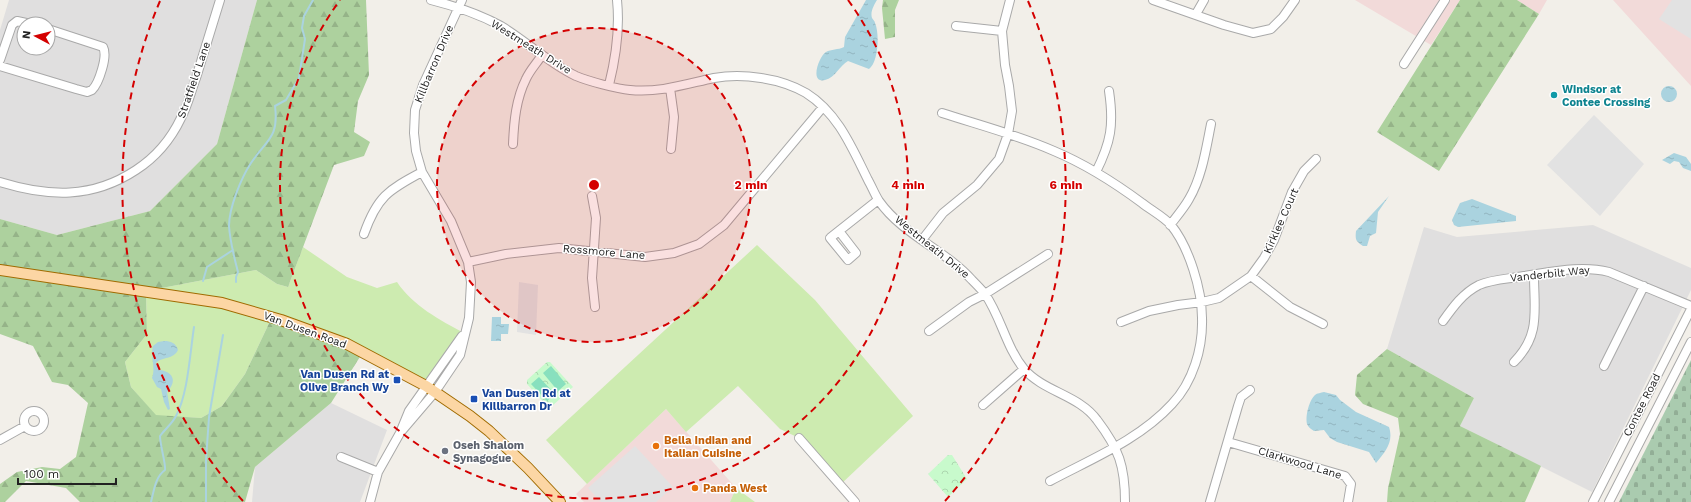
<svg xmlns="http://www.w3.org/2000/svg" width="1691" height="502" viewBox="0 0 1691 502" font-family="'Work Sans',sans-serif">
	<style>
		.residential { fill: #e0dfdf; fill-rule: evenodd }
		.commercial { fill: #f2dad9 }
		.grass { fill: #cdebb0 }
		.forest { fill: url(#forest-firs) }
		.cemetery { fill: url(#cemetery-stones) }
		.park { fill: url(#park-crowns) }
		.pitch { fill: #88e0be }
		.parking { fill: #e2e2e2 }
		.water { fill: url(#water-ripples) }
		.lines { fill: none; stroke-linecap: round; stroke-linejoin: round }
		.stream { stroke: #aad3df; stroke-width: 2 }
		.minor-casing { stroke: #a9a9a9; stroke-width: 10 }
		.major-casing { stroke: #a06b00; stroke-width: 12 }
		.minor { stroke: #fff; stroke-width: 8 }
		.major { stroke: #fcd6a4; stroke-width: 10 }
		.ring { fill: none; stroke: #d40000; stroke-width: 2; stroke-dasharray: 7 5 }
		.culture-dot { fill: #0f9aa8; stroke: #fff; stroke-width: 1.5 }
		.transit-dot { fill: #1a4fb4; stroke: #fff; stroke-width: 1.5 }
		.food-dot { fill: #e8710a; stroke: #fff; stroke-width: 1.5 }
		.worship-dot { fill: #6b7280; stroke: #fff; stroke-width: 1.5 }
		.labels { text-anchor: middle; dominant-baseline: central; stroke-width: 3; stroke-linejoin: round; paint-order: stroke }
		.street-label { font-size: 11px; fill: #222; stroke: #fff }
		.culture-label { font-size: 11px; font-weight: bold; fill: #0d838f; stroke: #fff; text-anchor: start }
		.transit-label { font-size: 11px; font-weight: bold; fill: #164399; stroke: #fff; text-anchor: end }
		.food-label { font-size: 11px; font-weight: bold; fill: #c56008; stroke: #fff; text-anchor: start }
		.worship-label { font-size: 11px; font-weight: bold; fill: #5b616d; stroke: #fff; text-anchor: start }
		.centre { fill: #d40000; stroke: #fff; stroke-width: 2 }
		.ring-label { font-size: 12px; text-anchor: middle; font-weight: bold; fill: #d40000; stroke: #fff; stroke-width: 3; stroke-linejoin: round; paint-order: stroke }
	</style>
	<defs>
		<pattern id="forest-firs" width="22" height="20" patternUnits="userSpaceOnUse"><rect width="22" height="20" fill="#add19e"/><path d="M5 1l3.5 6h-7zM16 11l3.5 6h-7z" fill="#95b388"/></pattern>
		<pattern id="cemetery-stones" width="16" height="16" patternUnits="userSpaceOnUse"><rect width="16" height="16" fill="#aacbaf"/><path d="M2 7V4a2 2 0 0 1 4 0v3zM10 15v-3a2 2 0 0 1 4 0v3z" fill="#92ae96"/></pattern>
		<pattern id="park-crowns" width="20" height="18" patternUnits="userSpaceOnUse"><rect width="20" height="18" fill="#c8facc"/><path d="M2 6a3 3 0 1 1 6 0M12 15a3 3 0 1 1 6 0" fill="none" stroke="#acd6af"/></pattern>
		<pattern id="water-ripples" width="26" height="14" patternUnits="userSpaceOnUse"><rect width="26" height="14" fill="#aad3df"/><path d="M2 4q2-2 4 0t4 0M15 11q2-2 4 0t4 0" fill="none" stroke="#92b5bf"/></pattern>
	</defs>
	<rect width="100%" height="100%" fill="#f2efe9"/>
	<path class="residential" d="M 9,0 L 257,0 L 217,144 L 150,211 L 57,235 L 0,219 L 0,30 ZM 24,24 L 48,24 L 48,48 L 24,48 Z
		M 1593,225 L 1691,268 L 1691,290 L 1592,492 L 1460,426 L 1474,398 L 1387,349 L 1424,227 L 1457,237 Z
		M 331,403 L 387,430 L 360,502 L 252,502 L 255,467 Z"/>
	<path class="commercial" d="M 1355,0 L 1460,0 L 1431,45 Z
		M 1517,0 L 1547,0 L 1539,14 Z
		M 1613,0 L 1691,0 L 1691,86 Z
		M 666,409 L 736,488 L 730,502 L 584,502 L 576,494 Z"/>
	<path class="grass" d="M 757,245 L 815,300 L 913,416 L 840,485 L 799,438 L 780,429 L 738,386 L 686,432 L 666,409 L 587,484 L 546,440 Z
		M 303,247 L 347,277 L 377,288 L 397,282 C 413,306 440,320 464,333 L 426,386 L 381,361 L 272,317 L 245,374 L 222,406 L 201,418 L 156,416 L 131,387 L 125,362 L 147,334 L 146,291 L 256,270 L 277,284 L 288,287 Z
		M 736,488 L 755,502 L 730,502 Z"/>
	<path class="forest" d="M 257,0 L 366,0 L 369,75 L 358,101 L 354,132 L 370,142 L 364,156 L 334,165 L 288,287 L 277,284 L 256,270 L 146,291 L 147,334 L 125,362 L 131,387 L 156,415 L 201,418 L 222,406 L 245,374 L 272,317 L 363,352 L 331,403 L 255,467 L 245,502 L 80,502 L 66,488 L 26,481 L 5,502 L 0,502 L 0,484 L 17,472 L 42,467 L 60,469 L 76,457 L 88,403 L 68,385 L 52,382 L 33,346 L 0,334 L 0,219 L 57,235 L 150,211 L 217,144 Z
		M 883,0 L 899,0 L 895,10 L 895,37 L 885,39 L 882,8 Z
		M 1460,0 L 1517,0 L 1539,14 L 1439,171 L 1377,132 Z
		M 1387,349 L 1474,398 L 1460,426 L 1541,466 L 1525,502 L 1387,502 L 1388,488 L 1400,434 L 1398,418 L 1363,404 L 1355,395 L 1357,375 Z"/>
	<path class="cemetery" d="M 1691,360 L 1691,502 L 1619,502 Z"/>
	<path class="park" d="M 547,362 L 550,362 L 573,387 L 551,407 L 547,406 L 527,384 L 527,380 Z
		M 948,455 L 952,455 L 967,479 L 948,497 L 928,474 Z"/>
	<path class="pitch" d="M 551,366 L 566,384 L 558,391 L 543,373 Z
		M 539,377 L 555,394 L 547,401 L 531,384 Z"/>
	<path class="parking" d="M 1672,0 L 1691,0 L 1691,39 L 1659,19 Z
		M 1594,115 L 1644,164 L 1600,216 L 1547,165 Z
		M 519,282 L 538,285 L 536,335 L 517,332 Z
		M 635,446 L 673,487 L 656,502 L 601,502 L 588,488 Z"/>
	<path class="water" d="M 866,0 L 877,0 C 874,5 870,12 872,18 C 873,20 875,21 875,23 C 880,34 878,63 869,69 L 848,61 C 840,65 835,78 825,80 C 809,84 819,56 826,52 C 831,49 838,50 844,47 L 845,37 Z
		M1661 94a8 8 0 1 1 16 0a8 8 0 1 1-16 0Z
		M 1674,153 L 1686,157 L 1691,164 L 1691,171 L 1683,168 L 1679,162 L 1674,161 L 1670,164 L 1662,160 Z
		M 1389,196 L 1378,212 L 1376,233 L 1370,236 L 1367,246 L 1363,246 C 1356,241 1355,240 1356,231 Z
		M 1472,199 L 1516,216 L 1516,221 L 1458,227 L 1454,225 L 1452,220 L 1460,203 Z
		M 492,317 L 501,317 L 501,324 L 509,324 L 508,334 L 501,334 L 501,341 L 491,341 Z
		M 164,341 C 171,341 176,343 178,350 C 173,360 163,356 156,363 L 160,370 C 174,372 177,382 167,392 L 170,409 L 168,410 L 164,402 L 161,389 L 157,387 L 152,378 C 156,367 150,357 153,346 L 158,342 Z
		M 1324,392 L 1336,395 L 1340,400 L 1356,412 L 1389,427 C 1394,442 1385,452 1376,463 L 1369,452 L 1337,442 L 1330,438 L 1324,430 L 1314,431 C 1311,429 1308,427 1307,424 C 1305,417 1309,400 1315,395 C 1317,393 1321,393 1324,392 Z"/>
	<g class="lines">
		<path class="stream" d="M 203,281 L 207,267 L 233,250
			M 236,282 L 236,277 L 238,272 C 234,257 230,241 229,226 C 229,208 241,178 251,163 C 267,139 279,138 275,106 L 286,100 L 299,78 L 305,39 L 302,28 L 304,16 L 313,0
			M 151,502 C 154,491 155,477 165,470 C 166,464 160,445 160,436 C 165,429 172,424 176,416 C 188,394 190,353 194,327
			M 206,502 L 206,460 L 209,417 L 223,335"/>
		<g class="minor-casing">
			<path id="minor" d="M 431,0 C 455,6 479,14 501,26 C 526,41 550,64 576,76 C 588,81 617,89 630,90 C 659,93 686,84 714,78 C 743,73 780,78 806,93 C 838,113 852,148 868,180 C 872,187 875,195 879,201 C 903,235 944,249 972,280 C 976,284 981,289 985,294 C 1001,317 1006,347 1024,369 C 1044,392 1079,395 1097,420 C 1119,449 1125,466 1125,502
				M 1153,0 L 1224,25 L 1253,33 L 1271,29 L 1283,17 L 1295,0
				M 1196,14 L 1204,0
				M 956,26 L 1002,31
				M 0,60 L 12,25 L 17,21 L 31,24
				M 1404,64 L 1445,0
				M 0,66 L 76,89 L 87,92 L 92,90 C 99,83 108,56 103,47 L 48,29
				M 609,85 C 616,57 620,29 617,0
				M 670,88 L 674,117 L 671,149
				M 942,113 C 979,125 1018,135 1054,151 C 1085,164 1115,183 1142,203 C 1151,210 1164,217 1171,225 C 1189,247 1202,290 1202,318 C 1203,348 1193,382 1172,404 C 1139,440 1091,459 1050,481
				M 513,144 C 514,121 516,99 526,79 C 530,70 537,63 542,55
				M 1096,172 C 1111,142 1114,125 1109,91
				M 0,182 C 49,197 92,199 136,170 C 156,157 171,139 181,118 C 188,105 191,91 196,78 C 204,52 212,26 220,0
				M 592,196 L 596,218 L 592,278 L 595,307
				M 1170,225 C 1177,216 1184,208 1189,199 C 1202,177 1206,149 1211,124
				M 839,231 L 856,253 L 848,260 L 830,238 L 878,200
				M 364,234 C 377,197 388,190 422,172
				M 922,240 L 943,213 L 977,185 L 999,159 L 1008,134 L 1012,111 L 1009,86 L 1005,65 L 1002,31 L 1010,0
				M 468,262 L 506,254 L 559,248 L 645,257 L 674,253 L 699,244 L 724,225 L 823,107
				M 1251,276 L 1290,307 L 1323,324
				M 1443,321 C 1453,307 1463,293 1479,285 C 1493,279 1509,279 1524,276 C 1552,272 1581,265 1609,272 L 1691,306
				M 1121,322 L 1149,311 L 1178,305 L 1202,302 L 1219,298 L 1251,276 L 1264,258 L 1274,240 L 1292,192 L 1304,171 L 1316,159
				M 929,331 L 969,302 L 985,294 L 1048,254
				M 1514,362 C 1541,335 1534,310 1534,275
				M 1604,366 L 1644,286
				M 983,405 L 1024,369
				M24 421a10 10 0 1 1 20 0a10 10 0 1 1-20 0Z
				M 400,433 L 435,392 L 460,355 L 469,318 L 471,282 L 468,262 L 451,221 L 422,172 L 416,151 L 414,133 L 415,110 L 423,85 L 462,0
				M 799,438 L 855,502
				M 0,440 L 25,426
				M 1228,442 L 1345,476 L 1351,484 L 1348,502
				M 341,457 L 378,472
				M 370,502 L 378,472 L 400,433 L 409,411 L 462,336
				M 1210,502 L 1238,406 L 1241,397 L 1250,390
				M 1593,502 L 1691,309
				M 1609,502 L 1691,342"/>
		</g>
		<g class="major-casing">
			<path id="major" d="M 0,270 L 222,303 L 281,320 L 347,344 L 426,386 L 470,416 L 489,431 L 528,468 L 560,502"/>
		</g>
		<use href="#minor" class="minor"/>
		<use href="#major" class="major"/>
	</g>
	<circle cx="594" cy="185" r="157" fill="#d40000" fill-opacity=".12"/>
	<g class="ring">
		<circle cx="594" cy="185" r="157"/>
		<path d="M848 0A314 314 0 1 1 340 0"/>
		<path d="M243 501A472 472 0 0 1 160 1M1028 1A472 472 0 0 1 945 501"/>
	</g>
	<circle class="culture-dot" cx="1554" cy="95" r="4"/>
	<g class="transit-dot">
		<rect x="393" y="376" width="8" height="8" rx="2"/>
		<rect x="470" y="395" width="8" height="8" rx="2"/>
	</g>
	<g class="food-dot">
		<circle cx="656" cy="446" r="4"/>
		<circle cx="695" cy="488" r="4"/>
	</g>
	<circle class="worship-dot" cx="445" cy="451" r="4"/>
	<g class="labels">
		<g class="street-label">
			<text transform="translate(531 47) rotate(32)">Westmeath Drive</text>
			<text transform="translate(434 64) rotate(-67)">Killbarron Drive</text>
			<text transform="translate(194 80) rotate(-71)">Stratfield Lane</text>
			<text transform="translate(1281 221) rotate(-66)">Kirklee Court</text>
			<text transform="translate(932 247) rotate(39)">Westmeath Drive</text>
			<text transform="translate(604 252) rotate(5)">Rossmore Lane</text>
			<text transform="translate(1550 274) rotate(-6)">Vanderbilt Way</text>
			<text transform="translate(305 330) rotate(20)">Van Dusen Road</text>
			<text transform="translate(1642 405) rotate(-63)">Contee Road</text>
			<text transform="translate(1300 463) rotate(17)">Clarkwood Lane</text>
		</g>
		<g class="culture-label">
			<text x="1562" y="89">Windsor at<tspan x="1562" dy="13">Contee Crossing</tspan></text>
		</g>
		<g class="transit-label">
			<text x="389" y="374">Van Dusen Rd at<tspan x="389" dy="13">Olive Branch Wy</tspan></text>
			<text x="482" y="393" text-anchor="start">Van Dusen Rd at<tspan x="482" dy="13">Killbarron Dr</tspan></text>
		</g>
		<g class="food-label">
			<text x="664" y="440">Bella Indian and<tspan x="664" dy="13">Italian Cuisine</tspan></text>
			<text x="703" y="488">Panda West</text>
		</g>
		<g class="worship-label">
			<text x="453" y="445">Oseh Shalom<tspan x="453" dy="13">Synagogue</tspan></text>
		</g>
	</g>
	<circle cx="594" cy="185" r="6" class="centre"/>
	<g class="ring-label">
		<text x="751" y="189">2 min</text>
		<text x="908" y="189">4 min</text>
		<text x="1066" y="189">6 min</text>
	</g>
	<g transform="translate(36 36) rotate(277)"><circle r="19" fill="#ffffff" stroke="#a7a7a7"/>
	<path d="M0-3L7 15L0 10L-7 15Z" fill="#d40000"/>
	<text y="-6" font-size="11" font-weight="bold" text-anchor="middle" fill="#222222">N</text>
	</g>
	<path d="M18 478v6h98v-6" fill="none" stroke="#222222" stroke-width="2"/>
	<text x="24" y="478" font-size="12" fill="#222222" stroke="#ffffff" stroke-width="3" paint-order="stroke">100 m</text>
</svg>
